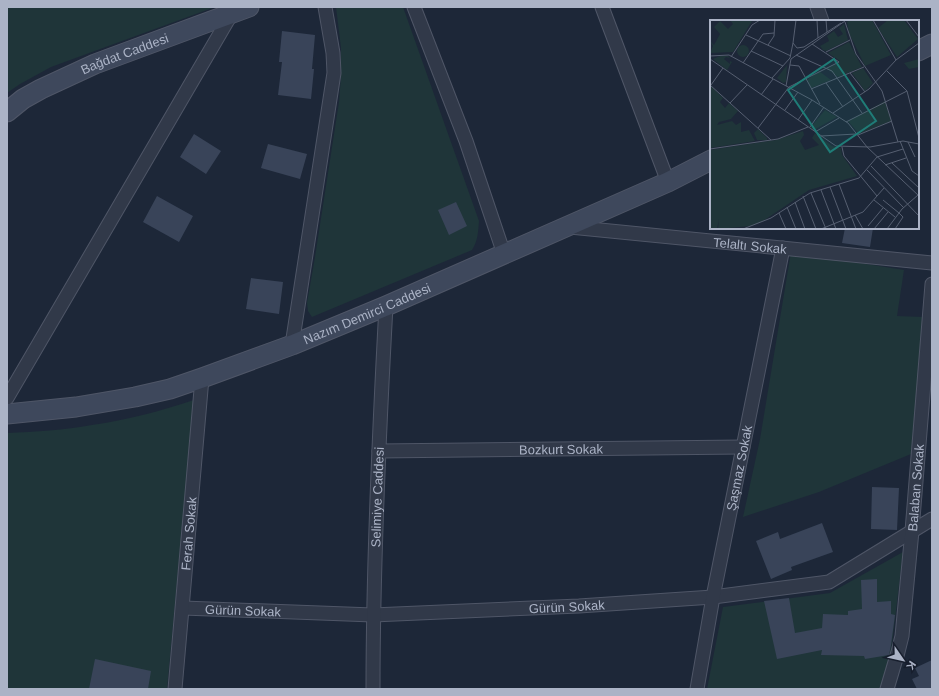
<svg xmlns="http://www.w3.org/2000/svg" width="939" height="696" viewBox="0 0 939 696" font-family="Helvetica,sans-serif">
	<style>
		.green { fill: #1f3539 }
		.building { fill: #394459 }
		.lines { fill: none; stroke-linecap: round; stroke-linejoin: round }
		.street-casing { stroke: #4f5667; stroke-width: 15 }
		.secondary-casing { stroke: #4f5667; stroke-width: 21 }
		.street { stroke: #313949; stroke-width: 13 }
		.secondary { stroke: #3e485c; stroke-width: 19 }
		.labels { text-anchor: middle; dominant-baseline: central; stroke-width: 3; stroke-linejoin: round; paint-order: stroke }
		.street-label { font-size: 13px; fill: #abb3c6; stroke: #171e2d }
		.inset-road { fill: none; stroke: #565f71; stroke-width: 1 }
		.view { fill: #1f7c77; fill-opacity: 0.15; stroke: #1f7c77; stroke-width: 2 }
		.inset-edge { fill: none; stroke: #abb3c6; stroke-width: 2 }
	</style>
	<rect width="100%" height="100%" fill="#1d2738"/>
	<path class="green" d="M 7,7 L 215,7 L 51,67 L 20,84 L 7,93 Z
		M 336,7 L 403,7 L 479,221 C 478,232 478,241 472,250 L 312,317 L 308,311 L 307,303 L 315,257 L 339,102 L 341,76 L 341,48 Z
		M 791,252 L 904,270 L 897,316 L 923,317 L 911,454 L 819,492 L 743,517 L 760,439 Z
		M 194,400 L 167,689 L 7,689 L 7,433 C 36,432 64,430 92,425 C 127,420 161,411 194,400 Z
		M 903,552 L 890,660 L 879,689 L 707,689 L 723,607 L 830,593 Z"/>
	<path class="building" d="M 282,31 L 315,35 L 312,69 L 314,69 L 311,99 L 278,95 L 282,62 L 279,62 Z
		M 194,134 L 221,151 L 206,174 L 180,157 Z
		M 268,144 L 307,154 L 300,179 L 261,168 Z
		M 157,196 L 193,216 L 179,242 L 143,222 Z
		M 456,202 L 467,226 L 449,235 L 438,210 Z
		M 845,228 L 873,228 L 870,247 L 842,243 Z
		M 251,278 L 283,282 L 279,314 L 246,309 Z
		M 872,487 L 899,488 L 897,530 L 871,529 Z
		M 822,523 L 833,552 L 791,567 L 792,570 L 771,579 L 756,541 L 778,532 L 780,539 Z
		M 877,579 L 877,602 L 891,601 L 891,614 L 895,615 L 891,645 L 889,655 L 865,659 L 864,656 L 821,655 L 822,650 L 777,659 L 764,601 L 789,598 L 795,633 L 822,628 L 823,614 L 848,615 L 848,611 L 862,609 L 861,580 Z
		M 95,659 L 151,671 L 148,689 L 89,689 Z
		M 932,660 L 932,689 L 917,689 L 912,679 L 919,676 L 915,668 Z"/>
	<g class="lines">
		<g class="street-casing">
			<g id="street">
				<path d="M 414,7 L 466,141 L 504,254"/>
				<path d="M 602,7 L 668,182"/>
				<path d="M 817,7 L 822,21"/>
				<path id="s1" d="M 570,227 C 690,240 811,251 932,263"/>
				<path d="M 292,345 L 334,73 L 333,53 L 325,7"/>
				<path d="M 7,398 L 232,13"/>
				<path id="s2" d="M 379,451 L 743,447"/>
				<path id="s3" d="M 183,608 L 373,615 L 579,606 L 713,597 L 829,582 L 932,519"/>
				<path id="s4" d="M 175,689 L 202,378"/>
				<path id="s5" d="M 373,689 C 373,561 379,434 386,306"/>
				<path id="s6" d="M 697,689 L 713,597 L 783,248"/>
				<path id="s7" d="M 887,689 L 898,652 L 902,636 L 912,531 L 932,284"/>
			</g>
		</g>
		<g class="secondary-casing">
			<g id="secondary">
				<path d="M 918,51 L 932,44"/>
				<path id="s8" d="M 7,112 L 23,99 L 41,89 L 95,64 L 249,7"/>
				<path id="s9" d="M 7,414 L 76,407 L 135,397 L 170,389 L 202,378 L 292,345 L 386,306 L 668,182 L 711,160"/>
			</g>
		</g>
		<use href="#street" class="street"/>
		<use href="#secondary" class="secondary"/>
	</g>
	<g class="labels">
		<g class="street-label">
			<text stroke="none"><textPath href="#s8" startOffset="132">Bağdat Caddesi</textPath></text>
			<text stroke="none"><textPath href="#s1" startOffset="181">Telaltı Sokak</textPath></text>
			<text stroke="none"><textPath href="#s9" startOffset="376">Nazım Demirci Caddesi</textPath></text>
			<text stroke="none"><textPath href="#s2" startOffset="182">Bozkurt Sokak</textPath></text>
			<text stroke="none"><textPath href="#s6" startOffset="225">Şaşmaz Sokak</textPath></text>
			<text stroke="none"><textPath href="#s7" startOffset="204">Balaban Sokak</textPath></text>
			<text stroke="none"><textPath href="#s5" startOffset="192">Selimiye Caddesi</textPath></text>
			<text stroke="none"><textPath href="#s4" startOffset="156">Ferah Sokak</textPath></text>
			<text stroke="none"><textPath href="#s3" startOffset="384">Gürün Sokak</textPath></text>
			<text stroke="none"><textPath href="#s3" startOffset="60">Gürün Sokak</textPath></text>
		</g>
	</g>
	<g transform="translate(710 20)">
		<rect width="209" height="209" fill="#1d2738"/>
		<path d="M 20,0 L 42,1 L 23,32 L 0,33 L 3,26 L 0,21 L 4,25 L 10,14 L 4,7 L 10,1 L 18,9 L 23,4 ZM 140,0 L 162,0 L 181,35 L 155,46 L 139,13 L 137,2 ZM 178,0 L 194,0 L 208,19 L 187,37 L 168,8 ZM 134,4 L 138,20 L 116,31 L 113,30 L 110,26 L 119,21 L 117,16 L 124,11 L 128,17 L 133,14 L 129,8 ZM 139,22 L 152,47 L 128,57 L 116,48 L 130,41 L 118,33 ZM27 31a6 6 0 1 1 12 0a6 6 0 1 1-12 0ZM 10,36 L 18,36 L 20,38 L 16,37 L 14,39 L 20,44 L 20,41 L 22,42 L 17,50 L 3,39 ZM 209,39 L 209,47 L 199,49 L 194,43 ZM 77,45 L 76,62 L 73,63 L 67,58 ZM 153,48 L 163,63 L 155,71 L 142,53 ZM 109,51 L 121,60 L 101,68 L 97,60 ZM 1,66 L 13,78 L 10,82 L 15,88 L 19,83 L 28,91 L 21,99 L 9,102 L 7,105 L 22,101 L 26,105 L 31,102 L 31,112 L 39,110 L 45,121 L 0,128 ZM 175,81 L 181,101 L 149,114 L 138,101 ZM 115,90 L 127,97 L 104,110 L 100,108 ZM 48,109 L 57,118 L 57,120 L 47,120 L 44,113 ZM 93,111 L 94,115 L 90,121 L 95,130 L 109,125 L 102,118 L 105,113 L 122,126 L 131,128 L 132,135 L 147,156 L 99,170 L 53,201 L 41,206 L 8,209 L 9,199 L 7,209 L 0,209 L 0,130 L 66,120 Z" fill="#1f3539"/>
		<path class="inset-road" d="M 107,0 L 108,18M 116,0 L 117,12M 163,0 L 186,40M 196,0 L 209,17M 135,2 L 146,34 L 172,71 L 188,122M 36,15 L 81,36M 83,23 L 86,0M 83,23 L 87,28 L 94,27 L 131,3M 58,25 L 64,16 L 65,0M 41,31 L 73,46M 116,32 L 140,20M 86,35 L 122,51 L 152,93M 0,36 L 19,35 L 102,80 L 138,103 L 157,127M 21,37 L 42,5 L 50,0M 0,39 L 126,126 L 160,127 L 193,121 L 209,124M 33,43 L 53,14 L 64,13M 80,45 L 89,46 L 110,84M 177,51 L 197,71 L 209,118M 140,53 L 155,72M 62,58 L 80,38 L 83,23M 116,63 L 133,87M 0,65 L 61,120M 1,65 L 13,48M 76,66 L 81,39 L 135,1M 101,69 L 154,47M 51,75 L 63,59M 20,83 L 37,65M 75,90 L 88,72M 123,93 L 159,69 L 186,40 L 209,23M 88,100 L 102,80M 136,102 L 197,71M 100,107 L 114,87M 48,108 L 79,67 L 129,42 L 102,24M 105,112 L 129,98M 148,115 L 182,101M 111,116 L 146,114M 190,121 L 202,151 L 209,156M 198,122 L 205,137M 132,127 L 134,136 L 167,176M 157,127 L 209,176M 0,129 L 68,119 L 98,107M 182,143 L 209,168M 175,145 L 196,138M 161,146 L 209,196M 157,150 L 194,188M 129,164 L 146,209M 120,167 L 136,209M 111,170 L 126,209M 101,173 L 116,209M 93,176 L 106,209M 164,180 L 185,197M 173,180 L 189,193M 85,182 L 95,209M 77,187 L 86,209M 69,193 L 76,209M 145,195 L 153,209M 158,206 L 173,188M 33,209 L 61,198 L 100,173 L 149,158 L 167,137 L 193,129M 111,209 L 153,192 L 174,168M 164,209 L 178,192M 177,209 L 192,189 L 208,175M 185,209 L 193,197 L 189,193"/>
		<path class="view" d="M 124,39 L 166,101 L 120,132 L 78,70 Z"/>
		<rect width="209" height="209" class="inset-edge"/>
	</g>
	<rect width="939" height="696" fill="none" stroke="#abb3c6" stroke-width="16"/>
	<g transform="translate(903 660) rotate(124)" stroke="#171e2d" stroke-width="3" paint-order="stroke">
	<path d="M0-3L7 15L0 10L-7 15Z" fill="#abb3c6"/>
	<text y="-6" font-size="11" font-weight="bold" text-anchor="middle" fill="#abb3c6">K</text>
	</g>
</svg>
